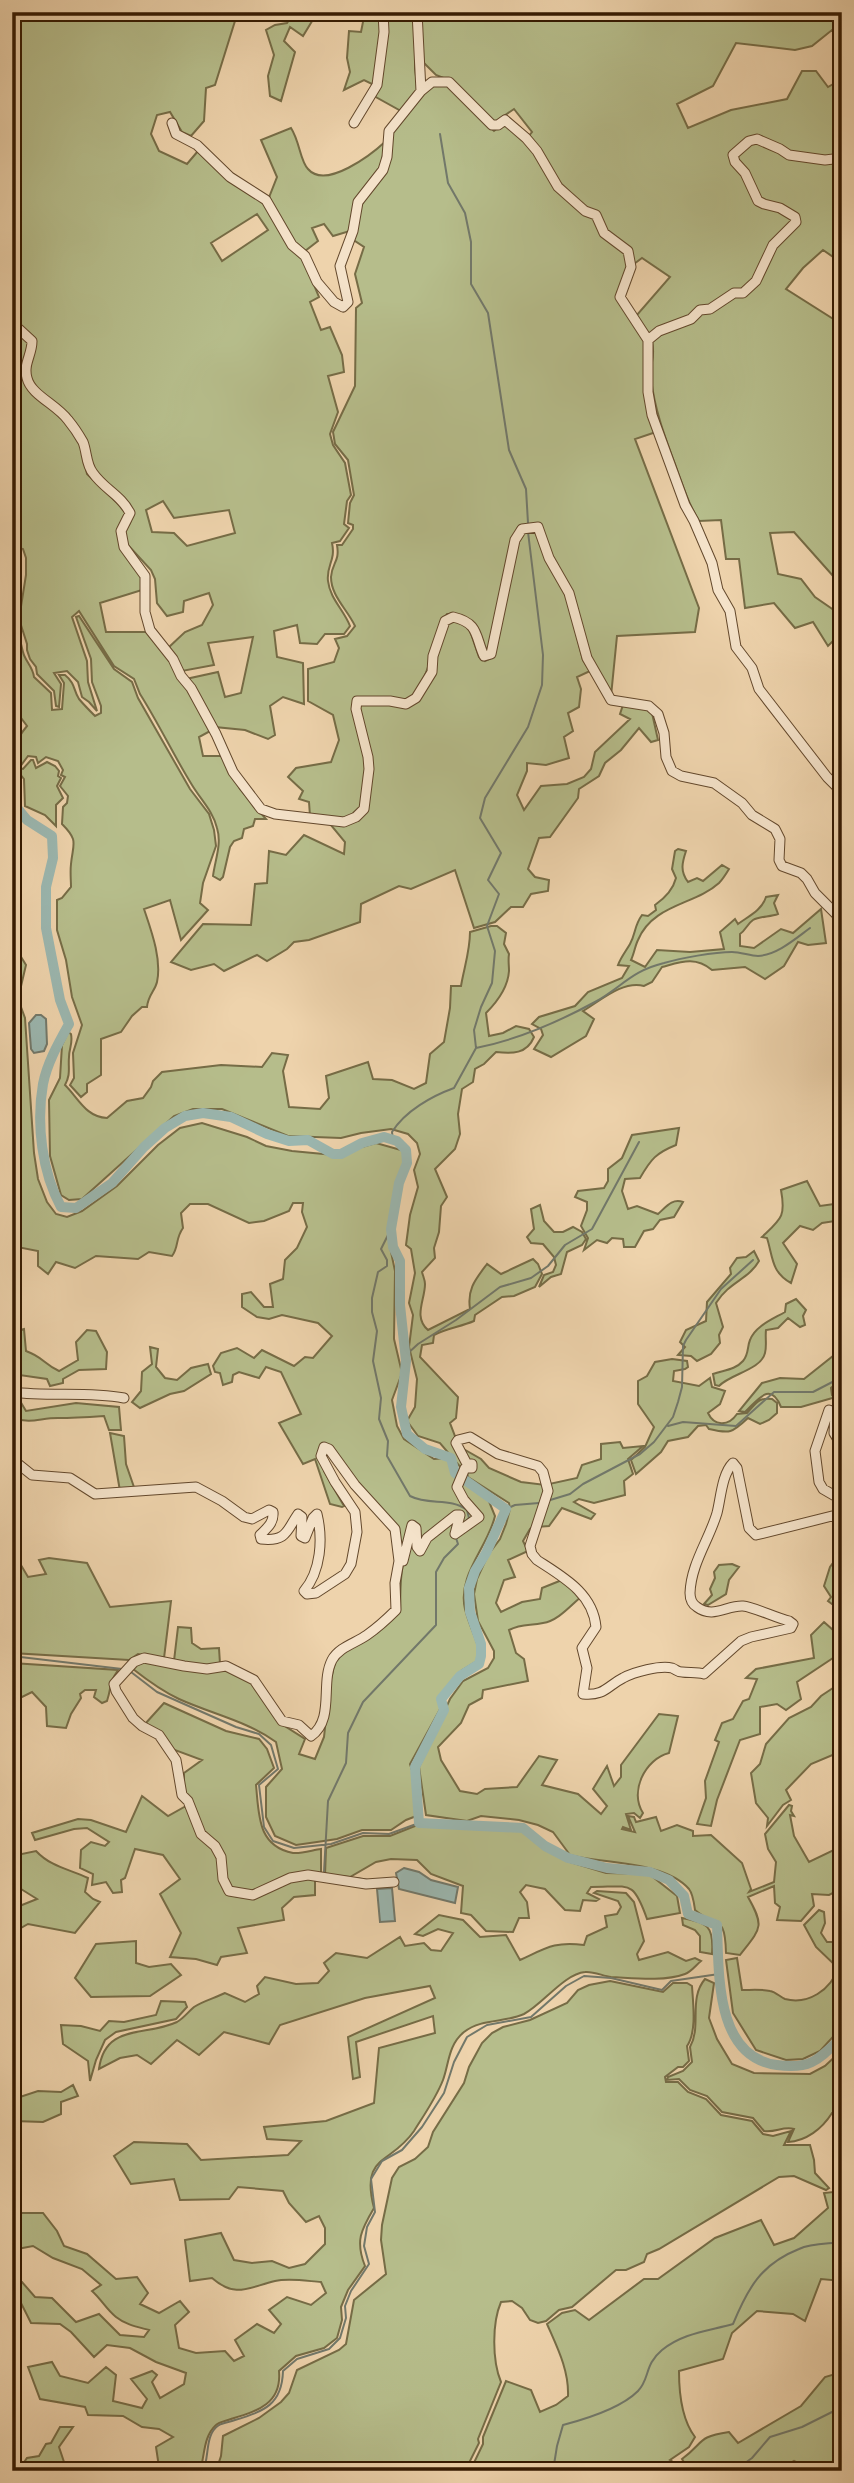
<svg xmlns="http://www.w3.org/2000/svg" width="854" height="2483" viewBox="0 0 854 2483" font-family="Cardo,serif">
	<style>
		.green { fill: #b6bd8b; stroke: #766c46; stroke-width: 2; fill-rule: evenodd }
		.water { fill: #9bb7b0; stroke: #72786a; stroke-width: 2 }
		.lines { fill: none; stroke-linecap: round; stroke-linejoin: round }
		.stream { stroke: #72786a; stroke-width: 2 }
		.river { stroke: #9bb7b0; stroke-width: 10 }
		.minor-casing { stroke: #63482c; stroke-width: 11 }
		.minor { stroke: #f4e2c9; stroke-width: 9 }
	</style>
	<rect width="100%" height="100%" fill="#eed3ac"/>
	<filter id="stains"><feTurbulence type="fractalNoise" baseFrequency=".00286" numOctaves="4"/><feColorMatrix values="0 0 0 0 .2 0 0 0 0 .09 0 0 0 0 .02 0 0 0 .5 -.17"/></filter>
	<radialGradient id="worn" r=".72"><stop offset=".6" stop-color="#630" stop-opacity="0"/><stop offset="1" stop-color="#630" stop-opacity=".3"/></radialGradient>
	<path class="green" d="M 12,12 L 264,12 L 262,20 L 235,21 L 215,85 L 206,88 L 204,121 L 191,136 L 182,132 L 170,112 L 157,115 L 151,134 L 159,151 L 187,164 L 198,151 L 264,202 L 303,258 L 319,297 L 310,302 L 321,330 L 330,327 L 342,355 L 344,372 L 328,376 L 338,412 L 330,434 L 333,445 L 345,463 L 351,495 L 347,501 L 344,524 L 349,528 L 340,541 L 332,543 C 336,561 326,565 328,581 C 330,599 344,610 350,626 L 344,634 L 325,634 L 317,644 L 300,643 L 297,625 L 274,631 L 277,657 L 303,663 L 304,704 L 283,697 L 270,706 L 275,735 L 268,739 L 245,730 L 215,727 L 186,679 L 218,672 L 225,697 L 241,693 L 253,637 L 208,643 L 214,665 L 182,671 L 168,648 L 185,632 L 202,625 L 213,605 L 209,593 L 184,601 L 183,612 L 167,616 L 157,603 L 155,579 L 151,570 L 127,544 L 124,532 L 130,523 L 133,511 L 95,472 L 84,437 L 36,390 L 29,379 L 33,340 L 12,324 ZM 257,214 L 268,230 L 222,261 L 211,243 ZM 163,501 L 174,518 L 229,510 L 235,533 L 187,546 L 174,533 L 152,532 L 146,510 Z
		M 294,12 L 317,13 L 303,36 L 290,27 L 284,41 L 295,52 L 281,101 L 270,96 L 268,76 L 274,55 L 266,30 L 275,25 L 287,23 Z
		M 365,12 L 381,12 L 383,32 L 374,85 L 364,80 L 344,90 L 350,72 L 347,58 L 349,31 L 361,32 Z
		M 386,12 L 415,12 L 415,69 L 418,91 L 401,111 L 374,96 Z
		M 420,12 L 842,12 L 842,40 L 832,30 L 812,46 L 795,50 L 736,43 L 713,86 L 677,104 L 688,128 L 731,110 L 787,99 L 802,71 L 816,71 L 828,87 L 842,79 L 842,155 C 808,160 786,152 756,138 L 731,155 L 757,203 L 780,210 L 793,221 L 747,288 L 650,337 L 636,316 L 670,277 L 642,258 L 634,264 L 585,208 L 559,186 L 528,137 L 532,132 L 514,109 L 495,122 L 449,80 L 436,75 L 422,61 Z
		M 434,85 L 447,85 L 494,131 L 504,123 L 526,140 L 544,167 L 596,218 L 621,247 L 629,259 L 618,297 L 648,341 L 645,371 L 656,432 L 635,439 L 699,608 L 695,632 L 617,636 L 611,696 L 589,657 L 540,525 L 518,527 L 513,539 L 488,651 L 485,652 C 476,629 475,614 447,614 C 433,633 429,694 405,700 C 393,703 368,698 355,697 L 367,768 L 361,806 L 350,816 L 341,819 L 310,816 L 309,802 L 299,799 L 303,791 L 288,777 L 296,768 L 331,762 L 339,740 L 333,715 L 308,701 L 308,669 L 334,662 L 339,648 L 335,639 L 347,636 L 355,626 C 347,609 331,596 331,577 C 332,562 340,562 337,545 L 342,545 L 353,529 L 353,525 L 348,523 L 350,503 L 354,495 L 348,460 L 335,444 L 333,432 L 355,386 L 356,308 L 362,303 L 355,274 L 364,247 L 352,239 L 359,204 L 375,183 L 391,131 L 423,92 Z
		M 291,128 C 300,142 300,161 308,169 C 326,190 372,154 386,141 L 380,169 L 373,180 L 350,231 L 333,236 L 324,224 L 312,228 L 318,241 L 305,251 L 293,244 L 268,200 L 277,177 L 261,140 Z
		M 758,143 L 779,152 L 842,160 L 842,263 L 823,250 L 803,268 L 786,289 L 838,322 L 834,361 L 842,360 L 842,586 L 794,532 L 770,533 L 778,574 L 801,579 L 815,597 L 841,615 L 842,632 L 828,646 L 813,622 L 795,628 L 774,603 L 745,608 L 739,559 L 726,559 L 721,520 L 699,521 C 688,504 683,486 676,467 C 665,437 655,411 651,379 C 649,365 656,357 652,342 C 668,327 723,295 743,296 L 776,248 L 799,221 L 762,201 L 736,157 L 750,144 Z
		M 12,329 L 29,343 L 26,382 L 57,410 L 81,444 L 87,474 L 128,513 L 118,532 L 143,578 L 142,590 L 100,603 L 106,632 L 148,632 L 169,660 L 212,730 L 199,737 L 203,756 L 222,756 L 240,789 L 266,819 L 255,819 L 253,826 L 244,829 L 242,838 L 234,841 L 230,847 L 223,877 L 220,880 L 213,876 C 215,860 222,844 217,828 C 213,811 201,800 192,785 C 174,756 159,724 140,694 L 134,679 L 114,666 L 79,611 L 72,617 L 87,661 L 88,682 L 97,711 L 89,702 L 82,697 L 78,682 L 67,671 L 54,673 L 61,684 L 59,707 L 56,706 L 54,691 L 37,674 L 36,667 L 30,659 L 27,650 L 27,644 L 19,619 L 26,575 L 26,558 L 23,549 L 19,548 L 12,506 Z
		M 523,531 L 536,532 L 566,594 L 583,660 L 590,671 L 577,677 L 581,689 L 579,707 L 568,713 L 573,731 L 564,737 L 569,758 L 546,765 L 527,763 L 527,771 L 517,795 L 524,810 L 541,786 L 567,784 L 584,777 L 591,769 L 595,752 L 630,719 L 620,714 L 623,705 L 645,709 L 652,713 L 658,740 L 651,742 L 639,728 L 621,750 L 605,763 L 599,776 L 579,789 L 578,798 L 550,837 L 539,838 L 528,869 L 535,877 L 549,880 L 548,891 L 531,894 L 523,907 L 511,907 L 495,922 L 474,928 L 455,870 L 411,889 L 399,886 L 361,904 L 360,922 L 309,940 L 294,942 L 287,949 L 267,961 L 257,955 L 224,971 L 214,964 L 191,970 L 171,962 L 203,924 L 251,925 L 255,884 L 267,883 L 269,851 L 286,855 L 304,835 L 344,854 L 345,842 L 330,824 L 357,819 L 372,767 L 359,703 L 417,699 L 447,623 L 454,619 L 468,625 L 479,657 L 485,661 L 493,657 L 517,541 Z
		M 20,602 C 15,623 18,632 23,652 C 25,661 33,667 34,677 L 51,693 L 52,710 L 62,709 L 64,683 L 59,675 L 65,675 C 76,684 73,690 79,699 C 84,705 90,711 95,716 L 101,713 L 101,706 L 92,682 L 91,659 L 76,617 L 79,616 L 114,669 L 132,682 L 138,698 L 190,789 L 209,814 L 214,830 L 216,846 L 203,883 L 200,903 L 208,910 L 181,940 L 170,900 L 144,909 C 151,930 162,959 157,982 C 155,991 148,995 147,1007 L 142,1007 L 132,1016 L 121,1032 L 101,1039 L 101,1075 L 87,1084 L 87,1092 L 81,1097 L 70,1085 L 74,1078 L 73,1053 L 82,1025 L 72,997 L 66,960 L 57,930 L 57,900 L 62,898 L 71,887 C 71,880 70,872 71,864 C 73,843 79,841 62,824 L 63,807 L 67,803 L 68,796 L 60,786 L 65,777 L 61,775 L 63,770 L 58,761 L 46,757 L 38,763 L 36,757 L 28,756 L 22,764 C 7,752 18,737 27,726 L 21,718 L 13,718 L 12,612 Z
		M 31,760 L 33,760 L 36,768 L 47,762 L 55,766 L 59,771 L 58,776 L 61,778 L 57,786 L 63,798 L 56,805 L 56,826 L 45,815 L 25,806 L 24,779 L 20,774 L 19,768 L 23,769 Z
		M 678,849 L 686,851 C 682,863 680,871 688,882 L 697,878 L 703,881 L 722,865 L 729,869 C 726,874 723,879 719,883 C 695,905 653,904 638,940 C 635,946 634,954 631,960 L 645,967 L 657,950 L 690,952 L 724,949 L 720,932 L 735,919 L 738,924 C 749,916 762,910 766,897 L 778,895 L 774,903 L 778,914 C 770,917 760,916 753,920 C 747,924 746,930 740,934 L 740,946 L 754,948 L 781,929 L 793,933 L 821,909 L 826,943 L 808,945 L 798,942 L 784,966 L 765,979 L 745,967 L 712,970 C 695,956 681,962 662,967 L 652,982 L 644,986 C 623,980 600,1001 583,1011 L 594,1019 L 586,1036 L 551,1057 L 534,1049 L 543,1035 L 541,1029 L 532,1024 L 539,1017 L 575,1006 L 588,992 L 622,978 L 629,966 L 618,965 C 621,957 626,951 630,944 C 636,933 634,926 642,915 L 648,916 L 656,910 L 655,905 C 665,898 673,890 676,878 L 672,869 L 675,851 Z
		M 12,925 L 18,952 L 26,965 L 18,999 L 25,1018 L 34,1153 L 38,1179 L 47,1202 L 56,1214 L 67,1217 L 82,1211 L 117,1186 L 158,1145 L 180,1128 L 202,1123 L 247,1137 L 266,1146 L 292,1151 L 334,1155 L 376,1143 L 408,1152 L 396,1198 L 389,1242 L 395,1271 L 394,1339 L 402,1373 L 392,1400 L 397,1426 L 404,1439 L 434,1459 L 448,1458 L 453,1475 L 459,1479 L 456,1487 L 477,1517 L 457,1532 L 460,1515 L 420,1549 L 417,1527 L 402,1560 L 396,1528 L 323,1444 L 324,1471 L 344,1506 L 342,1507 L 330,1504 L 315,1459 L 303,1464 L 279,1423 L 301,1414 L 281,1372 L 266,1367 L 259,1378 L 239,1372 L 233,1375 L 232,1382 L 223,1385 L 220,1373 L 215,1372 L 213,1366 L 221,1353 L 237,1348 L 254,1358 L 262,1350 L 294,1366 L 305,1357 L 313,1358 L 332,1336 L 318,1323 L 282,1315 L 269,1319 L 257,1317 L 242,1307 L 242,1294 L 251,1292 L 264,1307 L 273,1307 L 270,1284 L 283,1279 L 285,1260 L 297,1248 L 307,1227 L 302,1212 L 303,1203 L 293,1203 L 289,1211 L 264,1221 L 249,1223 L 208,1204 L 190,1204 L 181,1213 L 183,1228 C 175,1239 179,1247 172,1256 L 149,1252 L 138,1259 L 96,1256 L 75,1268 L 56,1262 L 48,1274 L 38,1266 L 38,1251 L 12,1246 L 12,1116 L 15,1115 L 19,1091 L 12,1090 Z
		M 491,926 L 497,926 L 506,933 L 504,944 L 509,954 C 508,960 509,965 509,971 C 508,987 496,1003 486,1013 L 489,1036 L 503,1033 L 516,1026 L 529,1029 L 534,1037 C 527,1054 512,1054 496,1052 L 484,1064 L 475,1069 L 473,1082 L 462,1089 L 458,1114 L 460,1134 L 455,1149 L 435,1169 L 447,1197 L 441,1206 L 439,1232 L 434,1248 L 435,1258 L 422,1272 C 423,1276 425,1280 425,1284 C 425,1300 413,1317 428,1330 L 470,1309 C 467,1289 475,1280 487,1264 L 501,1274 L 533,1259 L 538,1264 L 542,1274 L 535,1287 L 514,1296 L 502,1297 L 475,1315 L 474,1321 C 460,1327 447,1328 434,1335 L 433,1343 L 422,1345 L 420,1357 L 458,1397 L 456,1418 L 450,1423 L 466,1465 L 462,1469 L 440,1443 L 418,1436 L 407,1421 L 415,1407 L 417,1379 L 409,1347 L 413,1315 L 409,1303 L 415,1273 L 411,1249 L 406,1245 L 410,1215 L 418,1187 L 414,1170 L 420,1154 L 417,1143 L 408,1134 L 391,1129 L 361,1133 L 341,1138 L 288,1136 L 222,1109 L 193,1109 L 174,1116 L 82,1199 L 69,1200 L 61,1195 L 50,1156 L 49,1100 L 60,1078 L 62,1045 L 68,1032 L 71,1034 C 73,1044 69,1048 69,1057 C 68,1068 71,1074 65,1085 C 79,1099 86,1117 107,1118 L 127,1101 L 143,1098 L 151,1087 L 153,1081 L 162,1072 L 221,1065 L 262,1067 L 272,1053 L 288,1055 L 283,1071 L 289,1107 L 320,1109 L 329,1098 L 326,1076 L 368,1062 L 373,1079 L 392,1080 L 414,1089 L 426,1083 L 430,1054 L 444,1042 L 450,1008 L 451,986 L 461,986 C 464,968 470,951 470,932 Z
		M 679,1128 L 676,1145 C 656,1153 651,1159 640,1178 L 625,1179 L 622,1191 L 628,1209 L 637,1206 L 658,1214 C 666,1207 672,1198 683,1202 L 674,1217 L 660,1220 L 653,1229 L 644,1231 L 635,1247 L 624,1247 L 623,1239 L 612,1238 L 607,1243 L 597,1240 L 584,1250 L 588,1238 L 581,1226 L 587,1210 L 587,1202 L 575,1197 L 578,1191 L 604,1188 L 608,1181 L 608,1169 L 622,1158 L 632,1135 Z
		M 807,1181 L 820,1206 L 842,1203 L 842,1220 L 822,1223 L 813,1230 L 800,1226 L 783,1243 L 797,1264 L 791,1283 C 771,1272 773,1257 767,1238 L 762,1237 C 781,1219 786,1217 781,1190 Z
		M 540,1205 L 544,1221 L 554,1232 L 563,1232 L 573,1227 L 582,1232 L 586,1239 L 582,1245 L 567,1252 L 561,1274 L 551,1277 L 539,1287 L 544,1275 L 553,1272 L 556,1265 L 554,1257 L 543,1244 L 531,1243 L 527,1237 L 534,1229 L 531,1209 Z
		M 754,1251 L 759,1261 C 748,1280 730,1281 716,1303 L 723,1327 L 719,1335 L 720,1343 L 711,1354 L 697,1361 L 691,1356 L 678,1355 L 685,1347 L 680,1342 L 686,1330 L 706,1321 L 707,1302 L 731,1274 L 730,1268 L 737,1258 L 746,1257 Z
		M 796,1299 L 806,1310 L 803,1316 L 805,1325 L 800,1327 L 788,1318 L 778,1328 L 766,1330 C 765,1337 767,1346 765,1353 C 761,1370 730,1374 719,1386 L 715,1385 L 713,1374 C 724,1370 735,1370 743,1361 C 749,1354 747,1347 750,1340 C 755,1326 773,1319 785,1312 L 786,1304 Z
		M 24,1329 L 26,1351 C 43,1357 44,1364 59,1371 L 78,1360 L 76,1342 L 87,1330 L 96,1331 L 107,1352 L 106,1369 L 79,1370 L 63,1379 L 63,1383 L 50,1386 L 47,1379 L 12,1374 L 12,1332 Z
		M 150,1347 L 158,1349 L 156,1367 L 165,1378 L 177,1380 L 191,1368 L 208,1364 L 211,1374 L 184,1391 L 170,1394 L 140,1408 L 132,1402 L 141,1391 L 142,1372 L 152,1364 Z
		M 833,1356 L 842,1361 L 842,1379 L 831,1388 L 832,1395 L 836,1397 L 801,1407 L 781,1407 C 770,1380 757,1401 745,1412 L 739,1411 L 762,1383 L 780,1378 L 804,1379 Z
		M 672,1359 L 687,1361 L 688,1367 L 685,1369 L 674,1371 L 673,1381 L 699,1386 L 710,1378 L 712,1387 L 725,1391 L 720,1404 L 708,1413 C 714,1426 728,1427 737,1414 L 747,1413 C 756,1404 758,1397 772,1399 L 777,1403 L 777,1413 L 769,1420 L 760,1424 L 748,1418 C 732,1433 730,1434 709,1429 L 706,1425 L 698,1426 L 688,1437 L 668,1441 L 661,1452 L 636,1474 L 631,1460 L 645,1447 L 654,1427 L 638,1404 L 638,1381 L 647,1376 L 655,1362 Z
		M 12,1400 L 20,1401 L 26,1411 L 76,1403 L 119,1407 L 121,1430 L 109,1430 L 104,1416 C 89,1417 74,1418 58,1418 C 39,1418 33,1424 12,1418 Z
		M 110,1433 L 124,1436 L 126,1464 L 135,1490 L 120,1491 Z
		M 620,1442 L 623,1448 L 643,1446 L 628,1459 L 633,1474 L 624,1481 L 625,1495 L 594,1503 L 579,1499 L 574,1502 L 595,1514 L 591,1519 L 562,1508 L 549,1526 L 537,1527 L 549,1484 L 577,1478 L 582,1465 L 601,1459 L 601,1444 Z
		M 460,1447 L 481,1459 L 489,1468 L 521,1482 L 546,1485 L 534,1526 L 530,1529 L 523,1541 L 528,1551 L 508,1560 L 515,1577 L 504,1580 L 496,1603 L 501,1612 L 522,1602 L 540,1599 L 542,1588 L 562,1580 L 582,1596 C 571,1605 558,1621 543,1623 C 530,1626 522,1623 509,1630 L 516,1653 L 524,1659 L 528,1681 L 483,1690 L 482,1698 L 469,1705 L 461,1723 L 438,1747 L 441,1760 L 460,1791 L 477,1794 L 485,1789 L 517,1787 L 539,1756 L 557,1760 L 542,1785 L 578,1794 L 601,1814 L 607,1806 L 593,1789 L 607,1766 L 614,1786 L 621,1777 L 621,1765 L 659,1714 L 678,1716 L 669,1753 C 645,1759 629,1792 643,1813 L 640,1818 L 634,1813 L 626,1814 L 631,1830 L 623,1827 L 622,1829 L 635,1832 L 628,1816 L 634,1817 L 636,1822 L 656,1817 L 661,1831 L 677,1825 L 693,1831 L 693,1836 L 711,1835 L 742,1863 L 751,1889 L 749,1892 L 774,1882 L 776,1862 L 768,1849 L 765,1834 L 789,1805 L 792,1806 L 791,1811 L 794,1816 L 790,1815 L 794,1836 L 809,1862 L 842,1846 L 842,1851 L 837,1854 L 838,1859 L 835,1874 L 837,1891 L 829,1895 L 812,1894 L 814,1906 L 801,1921 L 777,1920 L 780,1907 L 775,1903 L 774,1886 L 748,1897 C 765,1927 761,1928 740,1955 L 726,1953 C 725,1913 717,1929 695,1910 C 694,1903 693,1894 689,1889 C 665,1861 603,1864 570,1855 L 553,1832 L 538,1825 L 519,1820 L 481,1816 L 467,1821 L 426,1815 L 419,1767 L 450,1699 L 463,1681 L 488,1668 L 494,1658 L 494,1651 L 478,1621 L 474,1594 L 477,1579 L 488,1555 L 500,1539 L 506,1524 L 510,1509 L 509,1503 L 468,1477 Z
		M 462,1481 L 488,1499 L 495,1516 C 488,1547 457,1575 465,1609 C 469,1625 477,1640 481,1656 L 477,1661 L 461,1671 L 410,1764 L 419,1792 L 419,1815 L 406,1820 L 391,1830 L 362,1830 L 337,1839 L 317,1842 L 296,1845 L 275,1836 L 266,1817 L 266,1787 L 282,1769 L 276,1742 C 247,1721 212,1714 179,1699 C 162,1691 147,1680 133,1669 L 143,1660 L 227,1669 L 252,1682 L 280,1723 L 305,1739 L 299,1754 L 315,1759 L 324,1737 L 330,1683 L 335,1662 L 343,1652 L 370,1636 L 400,1612 C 401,1582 398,1561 416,1536 L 425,1544 L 456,1517 L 454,1528 L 480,1518 L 460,1488 Z
		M 12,1550 L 28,1577 L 46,1574 L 39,1560 L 49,1558 L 87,1563 L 110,1607 L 171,1601 L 164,1658 L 138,1654 L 129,1660 L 12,1653 Z
		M 842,1558 L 842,1604 L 832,1604 L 828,1601 L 831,1597 L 824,1586 L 830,1567 L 836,1559 Z
		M 732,1564 L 739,1567 L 729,1580 L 726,1594 L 708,1605 L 704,1604 L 712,1595 L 710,1589 L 715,1578 L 714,1572 L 719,1565 Z
		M 824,1622 L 842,1638 L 842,1652 L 797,1682 L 801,1699 L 786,1710 L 777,1704 L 760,1707 L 760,1734 L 740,1740 L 717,1800 L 711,1826 L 697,1824 L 706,1798 L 705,1781 L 719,1742 L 715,1740 L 722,1723 L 733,1719 L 743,1701 L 749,1699 L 757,1679 L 746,1678 L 756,1669 L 814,1658 L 811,1635 Z
		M 178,1627 L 191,1628 L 192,1643 L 201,1649 L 219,1648 L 220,1664 L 205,1666 L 174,1661 Z
		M 12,1663 L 118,1670 C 108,1685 112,1686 107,1701 L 102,1703 L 94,1697 L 96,1690 L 85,1690 L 80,1694 L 81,1698 L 71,1714 L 66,1728 L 47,1726 L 46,1707 L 32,1692 L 16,1700 Z
		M 842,1682 L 842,1751 L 811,1764 L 786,1790 L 791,1800 L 783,1805 L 767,1826 L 768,1818 L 756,1803 L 751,1773 L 760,1764 L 766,1744 L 789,1718 L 811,1707 L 821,1696 Z
		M 164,1703 L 226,1731 L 259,1739 L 267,1749 L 274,1768 L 256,1785 C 259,1814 257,1846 293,1853 C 301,1854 313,1850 321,1849 L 321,1874 L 307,1873 L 251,1894 L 230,1889 L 224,1878 L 222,1856 L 205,1833 L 184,1792 L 184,1773 L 202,1760 L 172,1749 L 145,1724 Z
		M 142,1796 L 168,1816 L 186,1806 L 214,1849 L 228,1894 C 259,1905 266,1887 292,1880 C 299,1878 308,1879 315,1878 L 315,1895 L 294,1897 L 282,1908 L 284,1920 L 238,1928 L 247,1953 L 221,1957 L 217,1965 L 196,1959 L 170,1957 L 181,1933 L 160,1894 L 180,1879 L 163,1855 L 135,1849 L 125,1878 L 121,1880 L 122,1892 L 113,1893 L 106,1882 L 92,1885 L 93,1874 L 80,1868 L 81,1850 L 91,1842 L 105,1846 L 109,1842 L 87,1828 L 74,1829 L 35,1840 L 32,1833 L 78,1819 L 91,1820 L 126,1832 Z
		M 425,1822 L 522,1831 L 567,1861 L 606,1873 L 649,1874 L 677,1896 L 680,1913 L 647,1919 C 633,1879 630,1887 591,1887 L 587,1893 L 599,1899 L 596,1901 L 583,1900 L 580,1911 L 565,1910 L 545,1889 L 526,1885 L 520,1892 L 527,1902 L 529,1918 L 519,1918 L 513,1932 L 486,1931 L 471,1915 L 461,1913 L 463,1886 L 431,1874 L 417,1860 L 391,1859 L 376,1862 L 350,1877 L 325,1875 L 326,1848 L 363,1836 L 390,1836 Z
		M 36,1851 C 51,1867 69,1869 88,1878 L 85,1892 L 93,1899 L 100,1902 L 75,1933 L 28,1924 L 12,1933 L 12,1909 L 37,1899 L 21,1889 L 12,1892 L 12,1856 Z
		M 597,1891 L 626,1893 L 634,1902 L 644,1941 L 637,1954 L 639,1960 L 668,1952 L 686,1961 L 695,1958 L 701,1961 C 696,1965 691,1972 685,1974 C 663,1982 633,1978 611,1977 C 603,1976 593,1971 585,1972 C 564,1974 543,2004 524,2014 C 505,2023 482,2018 464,2032 C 448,2045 449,2064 443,2080 C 436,2098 424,2115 414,2131 C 391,2165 360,2154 374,2208 C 361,2230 355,2241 365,2266 L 348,2290 L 341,2307 L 342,2320 L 337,2338 L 324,2348 L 296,2356 L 279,2371 C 282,2404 257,2411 231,2419 C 226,2421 219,2422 216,2425 C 203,2437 205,2455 200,2471 L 156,2471 L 159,2467 L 156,2447 L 173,2437 L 159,2429 L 142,2427 L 123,2416 L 88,2415 L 85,2407 L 40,2399 L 28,2367 L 52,2362 L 60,2376 L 88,2383 L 106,2367 L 116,2375 L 113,2401 L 142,2408 L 147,2399 L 131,2379 L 152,2371 L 157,2375 L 152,2382 L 160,2398 L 184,2384 L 186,2373 L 156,2362 L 130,2348 L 107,2345 L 94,2357 L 71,2332 L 60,2324 L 31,2323 L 20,2301 L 12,2299 L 12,2283 L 22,2282 L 35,2297 L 52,2298 L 76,2322 L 99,2314 L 120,2335 L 144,2337 L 149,2330 C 138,2327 126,2325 116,2317 C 107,2310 101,2299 92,2291 L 101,2285 L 82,2269 L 53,2258 L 33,2246 L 12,2250 L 12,2213 L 43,2213 L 57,2231 L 64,2246 L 87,2254 L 116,2279 L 137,2277 L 148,2293 L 140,2304 L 159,2313 L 180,2301 L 189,2312 L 175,2325 L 179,2348 L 196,2353 L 225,2351 L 234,2361 L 244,2356 L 235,2340 L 257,2324 L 274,2333 L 281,2324 L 269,2310 L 287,2297 L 311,2305 L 326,2293 L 321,2282 C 307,2281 289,2278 275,2281 C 249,2287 236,2299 212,2278 L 190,2281 L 185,2240 L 221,2233 L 234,2260 L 252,2263 L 272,2261 L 289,2268 L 305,2264 L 325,2244 L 325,2228 L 319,2216 L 306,2222 L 289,2203 L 283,2191 L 238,2187 L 229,2199 L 180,2200 L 174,2179 L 131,2184 L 114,2156 L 134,2142 L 187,2144 L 201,2160 L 288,2155 L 301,2141 L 267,2139 L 264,2127 L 326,2121 L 374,2103 L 379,2048 L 435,2033 L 433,2016 L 356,2042 L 360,2077 L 353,2079 L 348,2037 L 435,1998 L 430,1986 L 365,1998 L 280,2025 L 269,2044 L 224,2032 L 199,2055 L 177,2040 L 151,2064 L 137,2055 L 120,2058 L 99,2069 C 105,2023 145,2037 177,2022 C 184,2018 188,2012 194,2007 C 203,2001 215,1998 225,1993 L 245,2002 L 259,1994 L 257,1986 L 265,1977 L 296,1984 L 318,1983 L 329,1971 L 324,1963 L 336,1953 L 367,1958 L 400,1937 L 405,1946 L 424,1943 L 431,1950 L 441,1951 L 453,1933 L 438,1929 L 423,1936 L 415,1934 L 439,1915 L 463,1920 L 480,1937 L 506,1935 L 520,1960 C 546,1948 555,1941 584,1945 L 587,1936 L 607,1927 L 605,1916 L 617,1914 L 621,1907 L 618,1901 L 594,1893 Z
		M 819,1910 L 824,1912 L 825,1923 L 821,1933 L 827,1942 L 834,1942 L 842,1948 L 842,2027 L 820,2051 L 803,2059 L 786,2060 L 756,2050 L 733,2013 L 726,1960 L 737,1958 L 742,1990 C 751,1990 762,1989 770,1991 C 776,1992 780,1997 785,1999 C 808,2005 831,1990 838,1968 L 816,1947 L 804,1925 Z
		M 682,1918 C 708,1923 714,1926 712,1954 L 700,1952 L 700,1936 L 695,1930 L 683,1925 Z
		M 136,1941 L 136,1963 L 149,1967 L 171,1964 L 181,1975 L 150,1996 L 91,1997 L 75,1978 L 96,1944 Z
		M 705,1979 L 714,1983 L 709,2018 L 717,2039 L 732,2064 L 754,2073 L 810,2074 L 825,2066 L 842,2050 L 842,2113 L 832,2113 C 822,2129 806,2141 788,2142 L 794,2129 C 783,2126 775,2133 764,2131 L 753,2118 L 722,2112 L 707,2096 L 690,2090 L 679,2079 L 667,2080 L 668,2077 L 683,2071 L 692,2062 L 690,2047 C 702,2026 688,1999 705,1979 Z
		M 610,1981 L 663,1992 L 673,1983 L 687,1983 L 692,1986 C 693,2003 697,2032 687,2046 L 689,2061 L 683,2067 L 678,2067 L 665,2077 L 666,2082 L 678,2082 L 688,2092 L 706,2099 L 721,2115 L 752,2121 L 763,2134 L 773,2136 L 791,2131 L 784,2145 L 810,2145 L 814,2160 L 815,2173 L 829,2188 L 826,2190 L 794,2176 L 779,2177 L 659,2249 L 647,2254 L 644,2262 L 626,2270 L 616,2270 L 572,2307 L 559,2310 L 546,2321 L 538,2323 L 530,2320 L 522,2308 L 512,2301 L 501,2302 C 492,2323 492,2360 501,2382 L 478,2439 L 479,2443 L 465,2471 L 216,2471 L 221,2456 L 223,2436 L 259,2418 L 281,2402 L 289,2393 L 297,2370 L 339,2350 L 346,2344 L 354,2300 L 386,2274 L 381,2240 L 382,2225 L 392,2178 L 399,2167 L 415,2159 L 428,2147 L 433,2132 L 464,2083 L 469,2067 L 482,2043 L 492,2033 L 503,2027 L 530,2020 L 567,2003 L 578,1990 L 589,1985 Z
		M 161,2001 L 185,2002 L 187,2007 L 176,2019 L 116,2032 L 105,2040 L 96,2060 L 90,2081 L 88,2061 L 63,2044 L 61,2025 L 81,2026 L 100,2031 L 109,2021 L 124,2022 L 156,2015 Z
		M 73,2085 L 78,2096 L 61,2102 L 61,2114 L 43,2122 L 14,2121 L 12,2096 L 20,2097 L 38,2091 L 61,2092 Z
		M 842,2191 L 842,2281 L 821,2279 L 805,2321 L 793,2314 L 757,2311 L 732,2333 L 723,2359 L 679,2371 C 679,2393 682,2420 695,2437 L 689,2447 L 670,2460 L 676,2464 L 675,2471 L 470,2471 L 483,2444 L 483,2437 L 506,2381 L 531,2390 L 540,2412 L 556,2405 L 568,2396 C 569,2370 557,2347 547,2324 L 562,2313 L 575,2310 L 589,2320 L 644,2279 L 658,2279 L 715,2238 L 761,2220 L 774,2245 L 794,2238 L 828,2208 L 824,2193 Z
		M 842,2372 L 842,2471 L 813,2471 L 794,2461 L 777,2471 L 689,2471 L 682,2459 C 705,2442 696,2437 729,2432 L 738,2443 L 801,2406 L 825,2377 Z
		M 60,2427 L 73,2427 L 59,2447 L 67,2471 L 18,2471 L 27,2458 L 39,2456 L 46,2444 L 51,2443 Z"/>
	<path class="water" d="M 36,1015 L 41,1015 L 46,1019 L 47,1044 L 44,1051 L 34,1053 L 31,1049 L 29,1023 Z
		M 404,1868 L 419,1872 L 431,1880 L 458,1887 L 455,1903 L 399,1889 L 396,1873 Z
		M 392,1888 L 395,1921 L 380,1922 L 377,1889 Z"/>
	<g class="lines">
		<path class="stream" d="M 440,134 L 448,183 L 465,213 L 471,242 L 471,284 L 488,313 L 509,450 L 526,489 L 528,523
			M 12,525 L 18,568 L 12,578
			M 476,1048 C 517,1040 558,1022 595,1002 C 622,987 631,971 664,963 C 681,958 714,952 732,952 C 741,952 750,956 758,956 C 777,955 795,939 810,928
			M 393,1140 L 392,1132 C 405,1111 432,1096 454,1088 L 476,1048 L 474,1030 L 481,1007 L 492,983 L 495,951 L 487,926 L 499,894 L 488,880 L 501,853 L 480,818 L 485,798 L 528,727 L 542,685 L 543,655 L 528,532
			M 391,1229 L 381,1249 L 387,1260 L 387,1266 L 378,1272 L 372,1298 L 372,1312 L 377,1331 L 373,1361 L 381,1398 L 379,1419 L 388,1441 L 387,1456 L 410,1496 C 429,1506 450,1497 467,1510 L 469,1518 L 466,1521
			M 405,1356 L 418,1344 L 456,1320 L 500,1287 L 531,1278 L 548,1266 L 565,1245 L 592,1229 L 639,1142
			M 668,1426 L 683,1422 L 736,1426 L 774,1392 L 813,1392 L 842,1377
			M 547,1501 L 570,1494 L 583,1484 L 640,1454 L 654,1442 L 673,1417 L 678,1402 L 682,1387 L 683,1346 L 686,1340 L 721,1289 L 753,1260
			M 506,1509 L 515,1505 L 539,1503
			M 12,1656 L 122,1669
			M 131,1672 L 157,1692 L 236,1727 L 259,1734 L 271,1745 L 278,1769 L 259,1785 L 264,1827 L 273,1841 L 294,1848 L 331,1844 L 363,1833 L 389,1834 L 419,1823
			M 327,1874 L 324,1872 L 328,1801 L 346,1763 L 348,1733 L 363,1702 L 436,1625 L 436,1572 L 444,1558 L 458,1544 L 456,1538
			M 356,1878 L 368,1880
			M 203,2471 C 210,2457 204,2435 219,2425 C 223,2423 230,2422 235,2420 C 264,2411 282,2405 283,2371 L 297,2359 L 329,2349 L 340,2338 L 346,2318 L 345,2306 L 351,2291 L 369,2264 L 364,2246 L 367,2227 L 375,2212 L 371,2179 L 382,2161 L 402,2150 L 422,2127 L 444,2093 L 454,2062 L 467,2037 L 487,2025 L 531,2017 L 566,1986 L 584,1976 L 611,1978 L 662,1990 L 671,1981 L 719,1974
			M 553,2471 L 557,2446 L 563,2425 C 586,2419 620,2409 638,2391 C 650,2379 644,2365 662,2350 C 683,2333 708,2331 733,2324 C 748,2288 761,2264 799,2249 C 811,2243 828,2244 842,2242
			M 734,2471 L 752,2458 L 770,2437 L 802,2427 L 842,2407"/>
		<path class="river" d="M 12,802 L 27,820 L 52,836 L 53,858 L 46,887 L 46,928 L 60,1000 L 69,1024 C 59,1042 47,1063 43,1084 C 36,1124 42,1172 61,1207 L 76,1208 L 112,1183 L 144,1147 L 165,1128 L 185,1116 L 203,1113 L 231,1117 L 267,1134 L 289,1141 L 308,1140 L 333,1154 L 341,1154 L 362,1143 L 384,1137 L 397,1141 L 406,1150 L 407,1163 L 399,1183 L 391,1229 L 393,1247 L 400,1261 L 400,1305 L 406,1361 L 401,1407 L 407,1434 L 425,1449 L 451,1458 L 455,1473 L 506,1509 L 486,1553 L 475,1571 L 469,1588 L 470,1612 L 481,1644 L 481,1656 L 479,1664 L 460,1676 L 441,1699 L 444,1710 L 415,1767 L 419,1823 L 523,1828 L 545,1846 L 568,1858 L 607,1868 L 650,1872 L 669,1880 L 684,1896 L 688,1914 L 717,1925 C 719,1973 715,2057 777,2065 C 811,2070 819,2059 842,2037"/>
		<g class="minor-casing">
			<path id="minor" d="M 417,12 L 421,91
				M 172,123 L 176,134 L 197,145 L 230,177 L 266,200 L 292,245 L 305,256 L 317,282 L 334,302 L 343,307 L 348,302 L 340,266 L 353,231 L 358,202 L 383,170 L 387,157 L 389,131 L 421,91 L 432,82 L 449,82 L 492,125 L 498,125 L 505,120 L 526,138 L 537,151 L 558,187 L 585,211 L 596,215 L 604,233 L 628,251 L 631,267 L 620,297 L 648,340 L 648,392 L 652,415 L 685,505 L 694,521 L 712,563 L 718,590 L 730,611 L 736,647 L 752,668 L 759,689 L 827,777 L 842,792
				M 354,123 L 377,85 L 384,32 L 383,12
				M 12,326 L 19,329 L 32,341 C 32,355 23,364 27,378 C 31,395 56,404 68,420 C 73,426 79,435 83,442 C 87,452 86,465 93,473 C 104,489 121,495 130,513 L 121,531 L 124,547 L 145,576 L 145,612 L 150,630 L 173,659 L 181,676 L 191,688 L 216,734 L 233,772 L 261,809 L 275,814 L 344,822 L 356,817 L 364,809 L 369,769 L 368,757 L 356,709 L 357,701 L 390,701 L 406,704 L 416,698 L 432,672 L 433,656 L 445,621 L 453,617 C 479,623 475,636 484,656 L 491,654 L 515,540 L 522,529 L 538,527 L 549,558 L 569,593 L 587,658 L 611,700 L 649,706 L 658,714 L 664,733 L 666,757 L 672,771 L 681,776 L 714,783 L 742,803 L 752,815 L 775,829 L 780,839 L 779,860 L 782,866 L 801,873 L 807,879 L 815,893 L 838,916 L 842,925
				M 648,340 L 659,331 L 691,319 L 700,310 L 710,309 L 734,293 L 743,293 L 756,281 L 773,245 L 796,222 L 795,217 L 780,208 L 764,204 L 758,201 L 745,173 L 735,162 L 733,155 L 749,141 L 757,139 L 780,149 L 789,155 L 825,160 L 842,158
				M 12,1392 C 50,1397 87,1391 124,1398
				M 842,1446 L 834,1433 L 835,1413 L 829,1410 L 815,1451 L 819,1482 L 823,1489 L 842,1500
				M 12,1459 L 32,1475 L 70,1478 L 95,1494 L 196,1487 L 222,1501 L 244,1517 L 252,1519 L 269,1510 L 273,1512 C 274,1523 267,1528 260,1535 L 261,1539 C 287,1542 287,1530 298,1514 L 302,1517 L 301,1536 L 305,1538 L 313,1518 L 317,1514 C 323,1539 321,1571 304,1591 L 307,1594 L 316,1593 L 345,1574 L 351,1564 L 357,1532 L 355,1512 L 335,1482 L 321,1456 L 324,1447 L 329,1449 L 355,1485 L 395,1529 L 399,1561 L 395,1583 L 396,1610 C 387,1619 377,1628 367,1635 C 356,1643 339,1647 332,1660 C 320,1683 335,1719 311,1736 L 299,1725 L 282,1721 L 254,1680 L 226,1666 L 207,1669 L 184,1666 L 144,1658 L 134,1662 L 114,1684 L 116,1691 L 133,1718 L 142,1726 L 159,1735 L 176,1760 L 182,1795 L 188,1801 L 201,1834 L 215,1846 L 221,1857 L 223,1879 L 229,1891 L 253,1895 L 290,1878 L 308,1875 L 366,1884 L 394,1882
				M 399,1561 L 403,1561 L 412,1525 L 416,1528 L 417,1547 L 420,1551 L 427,1538 L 456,1515 L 460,1515 L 455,1534 L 479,1517 L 464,1500 L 457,1487 L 465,1468 L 472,1468 L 472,1464 L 467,1464 L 456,1443 L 458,1440 L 470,1437 L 498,1454 L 538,1466 L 543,1472 L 548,1491 L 530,1546 L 532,1554 L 537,1560 C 563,1577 593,1593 596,1627 L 582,1648 L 587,1668 L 583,1694 C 605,1696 607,1686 623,1678 C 634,1672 660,1665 672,1668 C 677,1670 677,1672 682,1672 C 689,1673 697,1672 704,1674 L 741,1641 L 751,1637 L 791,1628 L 793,1624 L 789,1621 C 776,1618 754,1607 743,1606 C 727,1605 713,1619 697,1607 C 692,1604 690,1599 690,1593 C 691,1564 709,1540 717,1513 C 721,1497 722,1474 733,1463 L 737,1468 L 749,1528 L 756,1535 L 832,1516 L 842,1519"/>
		</g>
		<use href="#minor" class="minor"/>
	</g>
	<rect width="854" height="2483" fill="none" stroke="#eed3ac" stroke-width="42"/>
	<rect x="14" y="14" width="826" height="2455" fill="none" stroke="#351a01" stroke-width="3.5"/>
	<rect x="21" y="21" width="812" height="2441" fill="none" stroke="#351a01" stroke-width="2"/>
	<rect width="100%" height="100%" filter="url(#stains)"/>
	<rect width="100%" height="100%" fill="url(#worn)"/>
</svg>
